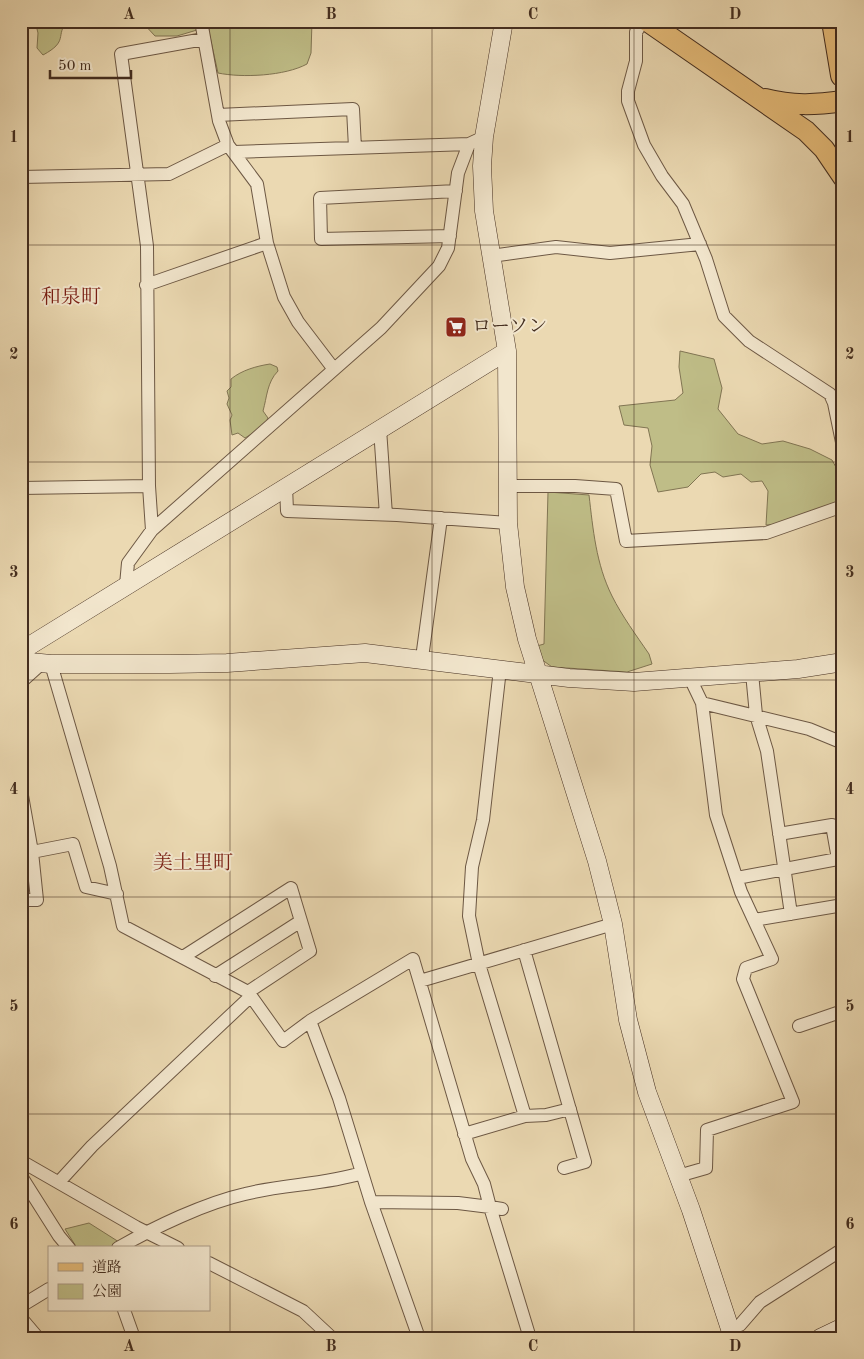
<svg xmlns="http://www.w3.org/2000/svg" width="864" height="1359" viewBox="0 0 864 1359" font-family="'Old Standard TT','Noto Serif JP',serif">
	<style>
		.green { fill: #bfbd87; stroke: #817553 }
		.lines { fill: none; stroke-linecap: round; stroke-linejoin: round }
		.street-casing { stroke: #6d5844; stroke-width: 14 }
		.secondary-casing { stroke: #432d1f; stroke-width: 19 }
		.primary-casing { stroke: #432d1f; stroke-width: 22 }
		.highway-casing { stroke: #432d1f; stroke-width: 26 }
		.street { stroke: #f2e6cd; stroke-width: 12 }
		.secondary { stroke: #f2e6cd; stroke-width: 18 }
		.primary { stroke: #e6bc79; stroke-width: 20 }
		.highway { stroke: #e6bc79; stroke-width: 24 }
		.grid { fill: none; stroke: #432d1f; stroke-width: 1; stroke-opacity: 0.55 }
		.labels { text-anchor: middle; dominant-baseline: central; stroke-width: 4; stroke-linejoin: round; paint-order: stroke }
		.poi-label { font-size: 19px; fill: #432d1f; stroke: #f2e6cd; text-anchor: start }
		.neighbourhood-label { font-size: 20px; fill: #7a1f14; stroke: #f2e6cd }
		.neatline { fill: none; stroke: #432d1f; stroke-width: 2 }
		.grid-label { font-size: 16px; text-anchor: middle; font-weight: bold; fill: #432d1f }
	</style>
	<rect width="100%" height="100%" fill="#ebd9b2"/>
	<filter id="stains"><feTurbulence type="fractalNoise" baseFrequency=".004" numOctaves="4"/><feColorMatrix values="0 0 0 0 .2 0 0 0 0 .09 0 0 0 0 .02 0 0 0 .5 -.17"/></filter>
	<radialGradient id="worn" r=".72"><stop offset=".6" stop-color="#630" stop-opacity="0"/><stop offset="1" stop-color="#630" stop-opacity=".3"/></radialGradient>
	<path class="green" d="M 35,21 L 67,21 C 55,36 69,41 43,55 L 37,48 L 38,33 Z
		M 136,21 L 195,21 L 197,30 L 177,36 L 155,36 L 142,22 Z
		M 209,21 L 312,21 L 311,53 L 307,64 C 285,76 242,78 218,73 L 209,32 Z
		M 680,351 L 714,359 L 722,388 L 718,409 L 738,434 L 762,444 L 783,441 L 810,449 L 832,460 L 843,480 L 843,502 L 781,524 L 766,525 L 768,491 L 762,481 L 751,482 L 741,474 L 723,477 L 715,472 L 701,474 L 688,487 L 658,492 L 650,465 L 652,446 L 648,428 L 624,425 L 619,406 L 675,400 L 683,393 L 679,367 Z
		M 270,364 L 277,367 L 278,371 C 267,382 267,397 263,411 L 268,418 L 264,426 L 245,438 L 238,433 L 232,435 L 230,420 L 232,415 L 227,404 L 229,398 L 227,391 L 231,387 L 231,379 C 242,370 257,366 270,364 Z
		M 548,492 L 589,495 C 593,529 596,564 612,596 C 622,616 636,635 649,654 L 652,664 L 627,672 L 552,667 L 541,659 L 537,646 L 544,644 Z
		M 89,1223 L 119,1242 L 109,1248 L 77,1248 L 65,1229 Z"/>
	<g class="lines">
		<g class="street-casing">
			<path id="street" d="M 201,21 L 219,121 L 228,145 L 257,184 L 267,243 L 284,297 L 298,322 L 333,368
				M 643,21 L 636,32 L 636,61 L 628,91 L 628,101 L 644,145 L 662,176 L 683,204 L 706,259 L 724,316 L 749,341 L 830,394 L 834,403 L 843,447
				M 218,115 L 353,109 L 355,148
				M 234,152 L 469,144
				M 21,177 L 169,174 L 228,145
				M 450,236 L 321,239 L 320,198 L 456,191
				M 491,256 L 556,247 L 610,253 L 700,244
				M 146,285 L 267,243
				M 380,429 L 386,515
				M 286,486 L 287,511 L 397,515 L 508,523
				M 508,486 L 575,486 L 616,489 L 626,541 L 766,533 L 843,506
				M 21,488 L 149,486
				M 152,530 L 149,486 L 147,246 L 121,54 L 204,39
				M 126,585 L 128,563 L 152,530 L 381,328 L 439,266 L 448,248 L 458,173 L 469,144 L 484,137
				M 422,658 L 441,518
				M 51,664 L 110,866 L 123,926 L 248,992 L 283,1041 L 310,1021 L 413,959 L 472,1159 L 484,1184 L 490,1207 L 502,1209
				M 500,669 L 483,820 L 472,867 L 469,916 L 479,964 L 525,1116
				M 752,673 L 756,715 L 767,751 L 791,914
				M 690,678 L 702,703 L 809,729 L 843,743
				M 21,682 L 41,664
				M 21,790 L 32,852 L 37,900 L 21,900
				M 779,834 L 832,825 L 838,859
				M 32,852 L 73,844 L 86,887 L 117,894
				M 737,878 L 843,858
				M 754,920 L 843,905
				M 524,950 L 585,1162 L 564,1168
				M 183,957 L 291,888 L 310,951 L 248,992
				M 215,976 L 301,921
				M 420,981 L 613,924
				M 310,1021 L 339,1098 L 371,1202 L 419,1338
				M 799,1026 L 843,1011
				M 464,1134 L 525,1116 L 546,1115 L 570,1109
				M 21,1161 L 136,1227 L 178,1248
				M 21,1176 L 59,1236 L 69,1248
				M 678,1176 L 706,1168 L 707,1130 L 793,1102 L 743,979 L 746,968 L 772,959 L 741,892 L 716,815 L 702,703
				M 59,1182 L 92,1146 L 251,996
				M 371,1202 L 458,1203 L 490,1207 L 530,1338
				M 118,1248 C 155,1227 205,1203 245,1194 C 284,1184 324,1185 362,1173
				M 209,1263 L 303,1311 L 332,1338
				M 21,1306 L 49,1289
				M 124,1310 L 134,1338
				M 21,1318 L 38,1338
				M 730,1329 L 740,1325 L 760,1302 L 843,1249"/>
		</g>
		<g class="secondary-casing">
			<path id="secondary" d="M 504,21 L 484,137 L 482,166 L 484,211 L 507,351 L 508,523 L 515,587 L 527,639 L 597,861 L 613,924 L 628,1020 L 647,1092 L 691,1210 L 733,1338
				M 21,651 L 507,351
				M 21,658 L 30,662 L 51,664 L 170,664 L 227,663 L 365,653 L 569,678 L 634,682 L 798,669 L 843,662
				M 820,1338 L 843,1327"/>
		</g>
		<g class="primary-casing">
			<path id="primary" d="M 647,21 L 806,131 L 824,149 L 843,177
				M 765,99 C 792,106 816,105 843,101"/>
		</g>
		<g class="highway-casing">
			<path id="highway" d="M 834,21 L 843,75"/>
		</g>
		<use href="#street" class="street"/>
		<use href="#secondary" class="secondary"/>
		<use href="#primary" class="primary"/>
		<use href="#highway" class="highway"/>
	</g>
	<path class="grid" d="M 230,21 L 230,1338M 432,21 L 432,1338M 634,21 L 634,1338M 21,245 L 843,245M 21,462 L 843,462M 21,680 L 843,680M 21,897 L 843,897M 21,1114 L 843,1114"/>
	<defs>
		<g id="supermarket-square" transform="scale(1.125)"><rect x="-9" y="-9" width="18" height="18" rx="4" fill="#8f2418" stroke="#f2e6cd"/><path d="M-6-5.5h2.5l.6 2H6L4.5 2H-2.5L-4.4-4H-6ZM-1.5 3.2a1.3 1.3 0 1 0 .1 0ZM3 3.2a1.3 1.3 0 1 0 .1 0Z" fill="#fff"/></g>
	</defs>
	<g fill-rule="evenodd">
		<use href="#supermarket-square" x="456" y="327"/>
	</g>
	<g class="labels">
		<g class="poi-label">
			<text x="472" y="327">ローソン</text>
		</g>
		<g class="neighbourhood-label">
			<text x="71" y="298">和泉町</text>
			<text x="193" y="864">美土里町</text>
		</g>
	</g>
	<rect width="864" height="1359" fill="none" stroke="#ebd9b2" stroke-width="55"/>
	<rect x="48" y="1246" width="162" height="65" fill="#f2e6cd" stroke="#ac9c87"/>
	<rect x="58" y="1263" width="25" height="8" fill="#e6bc79" stroke="#ac9c87"/>
	<text x="92" y="1272" font-size="15" fill="#432d1f">道路</text>
	<rect x="58" y="1284" width="25" height="15" fill="#bfbd87" stroke="#ac9c87"/>
	<text x="92" y="1296" font-size="15" fill="#432d1f">公園</text>
	<path d="M50 70v8h81v-8" fill="none" stroke="#432d1f" stroke-width="2.5"/>
	<text x="58" y="70" font-size="15" fill="#432d1f" stroke="#f2e6cd" stroke-width="4" paint-order="stroke">50 m</text>
	<rect x="28" y="28" width="808" height="1304" class="neatline"/>
	<g class="grid-label">
		<text x="129" y="19">A</text>
		<text x="331" y="19">B</text>
		<text x="533" y="19">C</text>
		<text x="735" y="19">D</text>
		<text x="14" y="142">1</text>
		<text x="850" y="142">1</text>
		<text x="14" y="359">2</text>
		<text x="850" y="359">2</text>
		<text x="14" y="577">3</text>
		<text x="850" y="577">3</text>
		<text x="14" y="794">4</text>
		<text x="850" y="794">4</text>
		<text x="14" y="1011">5</text>
		<text x="850" y="1011">5</text>
		<text x="14" y="1229">6</text>
		<text x="850" y="1229">6</text>
		<text x="129" y="1351">A</text>
		<text x="331" y="1351">B</text>
		<text x="533" y="1351">C</text>
		<text x="735" y="1351">D</text>
	</g>
	<rect width="100%" height="100%" filter="url(#stains)"/>
	<rect width="100%" height="100%" fill="url(#worn)"/>
</svg>
